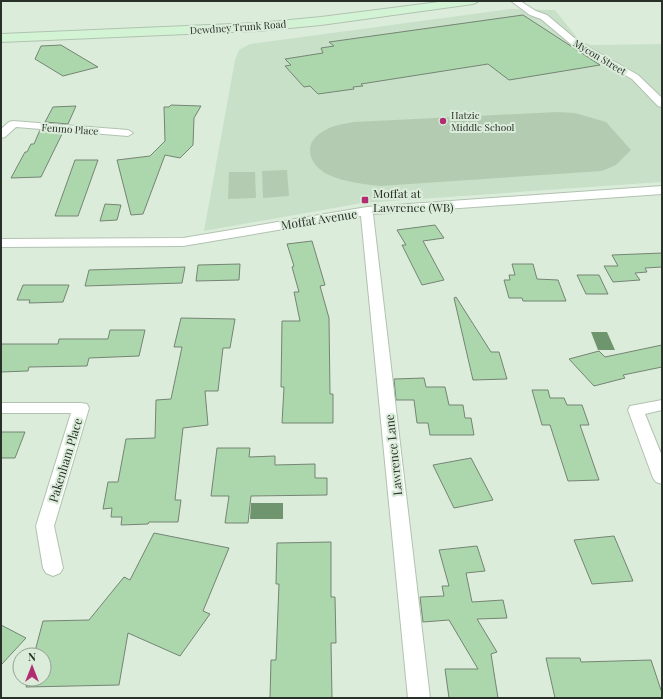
<svg xmlns="http://www.w3.org/2000/svg" width="663" height="699" viewBox="0 0 663 699" font-family="'Playfair Display',serif">
	<style>
		.built { fill: #c9e0c8 }
		.green { fill: #b3cbb1 }
		.water { fill: #6e956d }
		.building { fill: #acd6ab; stroke: #758574 }
		.lines { fill: none; stroke-linecap: round; stroke-linejoin: round }
		.street-casing { stroke: #b1c2b0; stroke-width: 2 }
		.secondary-casing { stroke: #b1c2b0; stroke-width: 2 }
		.street { fill: #fff; fill-rule: evenodd }
		.secondary { fill: #d3f4d4; fill-rule: evenodd }
		.poi-dot { fill: #b22c71; stroke: #dbedda; stroke-width: 1.5 }
		.labels { text-anchor: middle; dominant-baseline: central; stroke-width: 4; stroke-linejoin: round; paint-order: stroke }
		.far-street-label { font-size: 10px; fill: #292f29; stroke: #dbedda }
		.far-poi-label { font-size: 10px; fill: #292f29; stroke: #dbedda; text-anchor: start }
		.poi-label { font-size: 12px; fill: #292f29; stroke: #dbedda; text-anchor: start }
		.street-label { font-size: 12px; fill: #292f29; stroke: #dbedda }
	</style>
	<rect width="100%" height="100%" fill="#dbedda"/>
	<path class="built" d="M 510,9 L 555,10 L 579,40 L 591,45 L 662,44 L 662,182 L 362,203 L 204,231 L 235,60 L 239,50 L 250,44 Z"/>
	<path class="green" d="M 557,112 L 575,113 L 606,122 L 631,150 L 616,165 L 602,171 L 380,186 C 363,184 345,182 329,175 C 310,166 301,145 322,132 C 332,125 343,124 354,122 Z
		M 287,170 L 289,196 L 263,198 L 262,171 Z
		M 229,172 L 255,172 L 256,198 L 228,199 Z"/>
	<path class="water" d="M 591,332 L 607,332 L 615,350 L 598,350 Z
		M 251,503 L 283,503 L 283,519 L 250,519 Z"/>
	<path class="building" d="M 523,15 L 600,65 L 509,80 L 488,64 L 361,84 L 363,86 L 353,87 L 354,89 L 318,94 L 310,86 L 304,87 L 285,66 L 291,65 L 285,59 L 323,53 L 321,48 L 334,46 L 329,42 Z
		M 61,45 L 81,57 L 98,67 L 63,76 L 35,59 L 41,46 Z
		M 171,105 L 201,106 L 194,118 L 193,145 L 180,158 L 165,155 L 143,214 L 131,215 L 117,160 L 150,156 L 165,141 L 164,107 L 169,107 Z
		M 76,106 L 68,124 L 45,122 L 53,107 Z
		M 40,130 L 63,132 L 41,177 L 11,178 L 25,152 L 27,152 L 31,144 L 34,144 Z
		M 75,160 L 98,160 L 78,216 L 55,216 Z
		M 105,204 L 121,205 L 117,220 L 100,221 Z
		M 435,225 L 444,238 L 423,241 L 444,280 L 422,285 L 402,245 L 406,245 L 397,230 Z
		M 312,241 L 325,285 L 320,286 L 329,318 L 330,394 L 333,394 L 333,423 L 282,423 L 284,387 L 281,387 L 282,321 L 300,321 L 294,292 L 299,292 L 292,267 L 294,266 L 287,244 Z
		M 662,253 L 662,267 L 645,268 L 647,272 L 635,273 L 640,280 L 613,282 L 604,266 L 618,266 L 612,255 Z
		M 240,264 L 239,280 L 196,281 L 198,265 Z
		M 512,264 L 533,264 L 537,279 L 558,280 L 566,301 L 523,301 L 522,298 L 509,298 L 504,280 L 510,280 L 509,275 L 515,275 Z
		M 185,267 L 182,283 L 85,286 L 89,270 Z
		M 577,275 L 599,275 L 608,294 L 586,294 Z
		M 23,285 L 69,285 L 63,302 L 29,303 L 30,300 L 17,300 Z
		M 456,297 L 491,352 L 499,352 L 507,379 L 473,380 L 454,298 Z
		M 181,318 L 235,319 L 230,348 L 223,348 L 218,391 L 205,391 L 208,425 L 183,428 L 175,500 L 181,500 L 178,522 L 149,522 L 148,524 L 121,525 L 122,517 L 111,517 L 112,508 L 103,509 L 108,482 L 118,482 L 126,439 L 155,438 L 156,400 L 171,399 L 182,347 L 174,347 Z
		M 110,330 L 145,330 L 139,356 L 89,358 L 87,366 L 29,367 L 28,371 L 1,372 L 1,344 L 58,344 L 59,339 L 108,339 Z
		M 662,345 L 662,367 L 623,375 L 625,378 L 594,386 L 569,359 L 599,351 L 605,357 Z
		M 424,378 L 426,387 L 445,387 L 449,405 L 463,405 L 465,418 L 471,418 L 474,435 L 430,435 L 428,423 L 417,423 L 414,400 L 396,400 L 394,379 Z
		M 532,390 L 548,390 L 550,398 L 564,398 L 567,405 L 582,405 L 589,425 L 580,425 L 599,480 L 568,481 L 550,425 L 542,425 Z
		M 1,432 L 25,432 L 15,458 L 1,458 Z
		M 217,448 L 250,448 L 249,457 L 275,456 L 275,465 L 315,464 L 315,478 L 327,478 L 327,495 L 251,496 L 248,523 L 225,523 L 229,496 L 211,496 Z
		M 471,458 L 493,500 L 454,508 L 433,465 Z
		M 154,533 L 229,548 L 203,611 L 210,614 L 180,656 L 128,633 L 119,685 L 26,687 L 28,679 L 44,679 L 44,655 L 34,655 L 43,621 L 89,620 L 124,577 L 130,580 Z
		M 614,536 L 633,581 L 592,584 L 574,540 Z
		M 331,542 L 331,597 L 335,597 L 336,643 L 331,643 L 332,698 L 270,698 L 271,660 L 276,660 L 279,584 L 276,584 L 277,543 Z
		M 477,546 L 485,571 L 466,573 L 472,602 L 503,600 L 507,618 L 477,619 L 497,652 L 491,654 L 498,698 L 449,698 L 445,669 L 478,669 L 449,620 L 423,622 L 420,597 L 444,596 L 442,586 L 449,586 L 439,550 Z
		M 1,625 L 26,638 L 1,665 Z
		M 546,658 L 580,658 L 581,662 L 651,660 L 662,693 L 662,698 L 555,698 Z"/>
	<g class="lines">
		<g class="street-casing">
			<path id="street" d="M 511,1 L 520,1 L 536,11 L 547,15 L 578,41 L 638,75 L 662,98 L 662,107 L 658,106 L 632,79 L 572,45 L 541,19 L 530,15 Z
				M 13,121 L 128,130 L 133,133 L 128,136 L 16,127 L 5,137 L 1,138 L 1,129 L 9,122 Z
				M 662,186 L 662,194 L 373,214 L 430,698 L 408,698 L 361,216 L 183,246 L 1,247 L 1,239 L 183,238 L 367,207 Z
				M 662,400 L 662,410 L 645,414 L 662,456 L 662,484 L 656,482 L 653,478 L 628,410 L 630,406 Z
				M 1,403 L 81,403 L 87,404 L 89,408 L 54,526 L 63,568 L 60,573 L 53,576 L 46,573 L 43,568 L 36,526 L 71,413 L 1,413 Z"/>
		</g>
		<g class="secondary-casing">
			<path id="secondary" d="M 447,1 L 479,1 L 473,4 L 321,25 L 258,31 L 1,42 L 1,34 L 258,23 L 321,17 Z"/>
		</g>
		<use href="#street" class="street"/>
		<use href="#secondary" class="secondary"/>
	</g>
	<g class="poi-dot">
		<circle cx="443" cy="121" r="4"/>
		<rect x="361" y="196" width="8" height="8" rx="2"/>
	</g>
	<g class="labels">
		<g class="far-street-label">
			<text transform="translate(238 27) rotate(-4)">Dewdney Trunk Road</text>
			<text transform="translate(600 57) rotate(31)">Mycon Street</text>
			<text transform="translate(70 129) rotate(4)">Fenmo Place</text>
		</g>
		<g class="far-poi-label">
			<text x="451" y="115">Hatzic<tspan x="451" dy="12">Middle School</tspan></text>
		</g>
		<g class="poi-label">
			<text x="373" y="193">Moffat at<tspan x="373" dy="14">Lawrence (WB)</tspan></text>
		</g>
		<g class="street-label">
			<text transform="translate(319 219) rotate(-9)">Moffat Avenue</text>
			<text transform="translate(393 455) rotate(-96)">Lawrence Lane</text>
			<text transform="translate(65 460) rotate(-73)">Pakenham Place</text>
		</g>
	</g>
	<rect width="663" height="699" fill="none" stroke="#292f29" stroke-width="4"/>
	<g transform="translate(32 667)"><circle r="19" fill="#dbedda" stroke="#94a193"/>
	<path d="M0-3L7 15L0 10L-7 15Z" fill="#b22c71"/>
	<text y="-6" font-size="11" font-weight="bold" text-anchor="middle" fill="#292f29">N</text>
	</g>
</svg>
